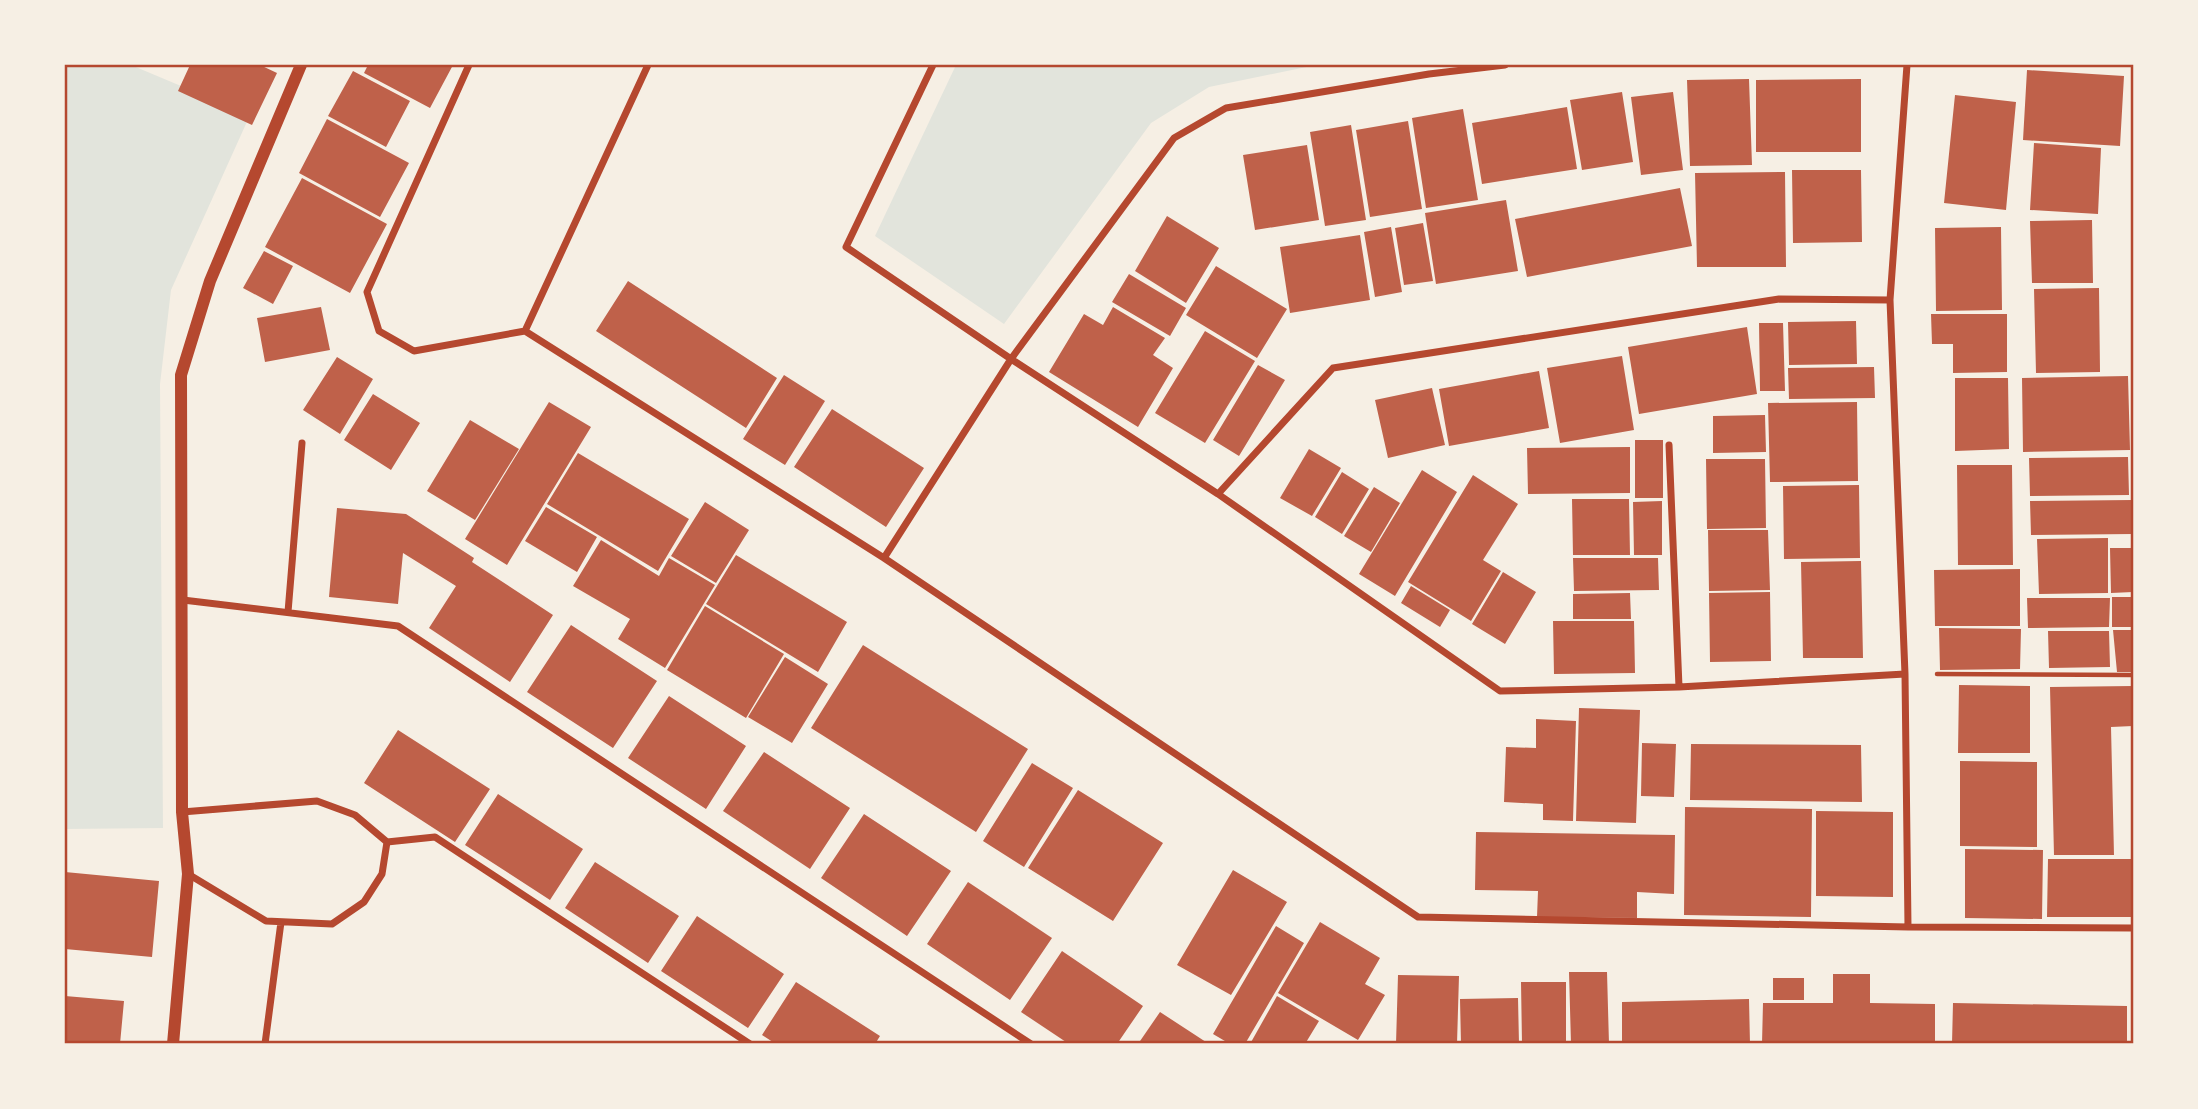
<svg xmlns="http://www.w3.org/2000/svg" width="2198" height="1109" viewBox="0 0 2198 1109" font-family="'Open Sans',sans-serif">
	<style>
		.green { fill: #e2e4dc }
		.building { fill: #bf614a }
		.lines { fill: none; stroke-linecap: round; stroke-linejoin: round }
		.path { stroke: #b5482f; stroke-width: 4.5 }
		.minor { stroke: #b5482f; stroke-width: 7 }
		.tertiary { stroke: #b5482f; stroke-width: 12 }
		.neatline { fill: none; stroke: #b5482f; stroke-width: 2.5 }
	</style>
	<rect width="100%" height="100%" fill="#f6efe4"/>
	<path class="green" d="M 65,65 L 131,65 L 250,115 L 171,290 L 160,384 L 163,828 L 65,829 Z
		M 956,65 L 1316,65 L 1209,87 L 1151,123 L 1004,324 L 875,236 Z"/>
	<path class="building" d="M 190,65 L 260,65 L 277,73 L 252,125 L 178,91 Z
		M 368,65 L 453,65 L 430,108 L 364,73 Z
		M 2027,70 L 2124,76 L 2120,146 L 2023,140 Z
		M 353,71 L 410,101 L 386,147 L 328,116 Z
		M 1749,79 L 1752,165 L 1690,166 L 1687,80 Z
		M 1861,79 L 1861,152 L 1756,152 L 1756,80 Z
		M 1622,92 L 1633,162 L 1582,170 L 1570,100 Z
		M 1673,92 L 1683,170 L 1641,175 L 1631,97 Z
		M 1955,95 L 2016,102 L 2006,210 L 1944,203 Z
		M 1567,107 L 1577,169 L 1482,184 L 1472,123 Z
		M 1463,109 L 1478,200 L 1426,208 L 1412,118 Z
		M 327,119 L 409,163 L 380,217 L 299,173 Z
		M 1408,121 L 1422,209 L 1370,217 L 1356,130 Z
		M 1351,125 L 1366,220 L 1325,226 L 1310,132 Z
		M 2034,143 L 2101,148 L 2098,214 L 2030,210 Z
		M 1307,145 L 1319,220 L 1255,230 L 1243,155 Z
		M 1792,170 L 1861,170 L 1862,242 L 1793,243 Z
		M 1785,172 L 1786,267 L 1697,267 L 1695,173 Z
		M 302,178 L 387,224 L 350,293 L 265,247 Z
		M 1680,188 L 1692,246 L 1527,277 L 1515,219 Z
		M 1506,200 L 1518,271 L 1436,284 L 1425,213 Z
		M 1167,216 L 1219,248 L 1186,303 L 1135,271 Z
		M 2092,220 L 2093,283 L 2032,283 L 2030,221 Z
		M 1423,223 L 1433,281 L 1404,285 L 1395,228 Z
		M 1391,227 L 1402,292 L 1375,297 L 1364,232 Z
		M 2001,227 L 2002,310 L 1936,311 L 1935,228 Z
		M 1360,235 L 1370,300 L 1290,313 L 1280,247 Z
		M 264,251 L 293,266 L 273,304 L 243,288 Z
		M 1216,266 L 1287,309 L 1257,358 L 1186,315 Z
		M 1129,274 L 1186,308 L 1170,336 L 1112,302 Z
		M 628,281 L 777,378 L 746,428 L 596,331 Z
		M 2099,288 L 2100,372 L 2036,373 L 2034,289 Z
		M 321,307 L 330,350 L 265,362 L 257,318 Z
		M 1113,307 L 1165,338 L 1153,355 L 1173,368 L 1138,427 L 1049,372 L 1084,314 L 1103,325 Z
		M 1931,314 L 2007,314 L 2007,372 L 1953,373 L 1953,344 L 1932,344 Z
		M 1856,321 L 1857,364 L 1789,365 L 1788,322 Z
		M 1759,323 L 1783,323 L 1785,391 L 1760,391 Z
		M 1747,327 L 1757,394 L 1639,414 L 1628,347 Z
		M 1205,331 L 1255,361 L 1205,443 L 1155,413 Z
		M 1622,356 L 1634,430 L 1560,443 L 1547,368 Z
		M 337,357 L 373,379 L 340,434 L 303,410 Z
		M 1258,365 L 1285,380 L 1239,456 L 1213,440 Z
		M 1874,367 L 1875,398 L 1789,399 L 1788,368 Z
		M 1539,371 L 1549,428 L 1449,446 L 1439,389 Z
		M 784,375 L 825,401 L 785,465 L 743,439 Z
		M 2128,376 L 2130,450 L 2023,452 L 2022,378 Z
		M 1955,378 L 2008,378 L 2009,449 L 1955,451 Z
		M 1432,388 L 1445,445 L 1388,458 L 1375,400 Z
		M 373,394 L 420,423 L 391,470 L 344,440 Z
		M 549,402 L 591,427 L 507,565 L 465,539 Z
		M 1857,402 L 1858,481 L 1770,482 L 1768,403 Z
		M 832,409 L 924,468 L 886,527 L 794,467 Z
		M 1765,415 L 1766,452 L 1713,453 L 1713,416 Z
		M 470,420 L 519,449 L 475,520 L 427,491 Z
		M 1635,440 L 1663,440 L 1663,498 L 1635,498 Z
		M 1630,447 L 1630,493 L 1528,494 L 1527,448 Z
		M 1309,449 L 1341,468 L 1312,516 L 1280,498 Z
		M 578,453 L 689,519 L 658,571 L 547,504 Z
		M 2128,457 L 2129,495 L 2030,496 L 2029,458 Z
		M 1706,459 L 1765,459 L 1766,528 L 1707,529 Z
		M 1957,465 L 2012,465 L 2013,565 L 1958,565 Z
		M 1422,470 L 1457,492 L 1395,596 L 1359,574 Z
		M 1342,472 L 1369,489 L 1342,534 L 1315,517 Z
		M 1473,475 L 1518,504 L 1483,560 L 1501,571 L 1471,621 L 1408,582 Z
		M 1859,485 L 1860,558 L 1784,559 L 1783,486 Z
		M 1374,487 L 1400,503 L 1371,552 L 1344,536 Z
		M 1572,499 L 1629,499 L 1630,555 L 1573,555 Z
		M 2133,500 L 2133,534 L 2031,535 L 2030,501 Z
		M 1662,501 L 1662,555 L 1634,555 L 1633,502 Z
		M 705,502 L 749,530 L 716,583 L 671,556 Z
		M 546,507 L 597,537 L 577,572 L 525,541 Z
		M 337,508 L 406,514 L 474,558 L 472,562 L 553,615 L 510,682 L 429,628 L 456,586 L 403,553 L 398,604 L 329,597 Z
		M 1708,530 L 1768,530 L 1770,590 L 1709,591 Z
		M 2108,538 L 2108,593 L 2039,594 L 2037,539 Z
		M 601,540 L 659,576 L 669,558 L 715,585 L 665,668 L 618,639 L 630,619 L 573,586 Z
		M 2110,548 L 2133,548 L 2133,592 L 2111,593 Z
		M 736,555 L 847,622 L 818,672 L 706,604 Z
		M 1573,558 L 1658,558 L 1659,590 L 1574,591 Z
		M 1861,561 L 1863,658 L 1803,658 L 1801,562 Z
		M 2020,569 L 2020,626 L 1935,626 L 1934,570 Z
		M 1503,572 L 1536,592 L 1505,644 L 1472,624 Z
		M 1411,586 L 1450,610 L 1440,627 L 1401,603 Z
		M 1770,592 L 1771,661 L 1710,662 L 1709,593 Z
		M 1630,593 L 1631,619 L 1573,619 L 1573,594 Z
		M 2112,597 L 2133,597 L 2133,627 L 2112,627 Z
		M 2027,598 L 2110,598 L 2109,627 L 2028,628 Z
		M 705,606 L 784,654 L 746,718 L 667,670 Z
		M 1553,621 L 1634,621 L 1635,673 L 1554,674 Z
		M 571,625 L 657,681 L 613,748 L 527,692 Z
		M 1939,628 L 2021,629 L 2020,669 L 1940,670 Z
		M 2113,630 L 2133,630 L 2133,672 L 2117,672 Z
		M 2048,631 L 2109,631 L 2110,667 L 2049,668 Z
		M 863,645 L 1028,749 L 976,832 L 811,728 Z
		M 785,657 L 828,684 L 792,743 L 748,717 Z
		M 1959,685 L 2030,686 L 2030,753 L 1958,753 Z
		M 2133,686 L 2133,726 L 2111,727 L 2114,855 L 2054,855 L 2050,687 Z
		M 669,696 L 746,746 L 706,809 L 628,758 Z
		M 1579,708 L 1640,710 L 1636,823 L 1576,821 Z
		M 1536,719 L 1576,721 L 1573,821 L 1543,820 L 1543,804 L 1504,802 L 1506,747 L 1536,748 Z
		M 398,730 L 490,789 L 455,842 L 364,783 Z
		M 1642,743 L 1676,744 L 1674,797 L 1641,796 Z
		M 1691,744 L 1861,745 L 1862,802 L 1690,800 Z
		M 764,752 L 850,808 L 810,869 L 723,811 Z
		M 1960,761 L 2037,762 L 2037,847 L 1960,846 Z
		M 1032,763 L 1073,788 L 1024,867 L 983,841 Z
		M 1078,790 L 1163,843 L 1113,921 L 1028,868 Z
		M 498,794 L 583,849 L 550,900 L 465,845 Z
		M 1685,807 L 1812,809 L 1811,917 L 1684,915 Z
		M 1816,811 L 1893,812 L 1893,897 L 1816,896 Z
		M 864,814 L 951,871 L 907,936 L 821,878 Z
		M 1476,832 L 1675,835 L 1674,894 L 1637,892 L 1637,918 L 1537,917 L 1538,891 L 1475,890 Z
		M 1965,849 L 2043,850 L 2042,919 L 1965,918 Z
		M 2048,859 L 2133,859 L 2133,917 L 2047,917 Z
		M 595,862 L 679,916 L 648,963 L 565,908 Z
		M 1233,870 L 1287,902 L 1231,995 L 1177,965 Z
		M 65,872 L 159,881 L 152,957 L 65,949 Z
		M 968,882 L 1052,938 L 1010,1000 L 927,944 Z
		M 697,916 L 784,974 L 748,1028 L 661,971 Z
		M 1320,922 L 1380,958 L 1365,984 L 1385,995 L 1358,1040 L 1278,993 Z
		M 1276,926 L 1304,943 L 1245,1044 L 1230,1044 L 1213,1034 Z
		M 1062,951 L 1143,1006 L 1117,1044 L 1069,1044 L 1021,1012 Z
		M 1569,972 L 1607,972 L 1609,1044 L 1571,1044 Z
		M 1833,974 L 1870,974 L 1870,1003 L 1935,1004 L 1935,1044 L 1762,1044 L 1763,1003 L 1833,1003 Z
		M 1398,975 L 1459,976 L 1457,1044 L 1396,1044 Z
		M 1773,978 L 1804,978 L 1804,1000 L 1773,1000 Z
		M 796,982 L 880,1036 L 875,1044 L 776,1044 L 762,1035 Z
		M 1521,982 L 1566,982 L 1566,1044 L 1522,1044 Z
		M 65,996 L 124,1001 L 120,1044 L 65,1044 Z
		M 1277,996 L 1319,1021 L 1305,1044 L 1250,1044 Z
		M 1518,998 L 1519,1044 L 1461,1044 L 1460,999 Z
		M 1749,999 L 1750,1044 L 1622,1044 L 1622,1002 Z
		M 1953,1003 L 2127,1006 L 2127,1044 L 1952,1044 Z
		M 1160,1012 L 1209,1044 L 1138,1044 Z"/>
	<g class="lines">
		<path class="path" d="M 1937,674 L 2133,675"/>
		<path class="minor" d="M 469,65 L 367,292 L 379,331 L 414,351 L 525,331 L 884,558 L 1418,917 L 1908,927 L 2133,928
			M 933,65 L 846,247 L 1011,359 L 1218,494 L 1500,691 L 1679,687 L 1905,674
			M 1907,65 L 1890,300 L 1905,674 L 1908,927
			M 525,331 L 648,65
			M 1669,445 L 1679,687
			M 1218,494 L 1333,368 L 1779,299 L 1890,300
			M 884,558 L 1011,359 L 1174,138 L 1226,108 L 1429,74 L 1505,65
			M 183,600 L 398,626 L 1031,1044
			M 288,612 L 302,443
			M 182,812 L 317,801 L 355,815 L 387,842 L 435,837 L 750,1044
			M 188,874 L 266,921 L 332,924 L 364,902 L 382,874 L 387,842
			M 265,1044 L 281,922"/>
		<path class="tertiary" d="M 173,1044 L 188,874 L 182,812 L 181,375 L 210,281 L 301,65"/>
	</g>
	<rect width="2198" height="1109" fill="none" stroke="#f6efe4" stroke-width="133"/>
	<rect x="66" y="66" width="2066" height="976" class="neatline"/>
</svg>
